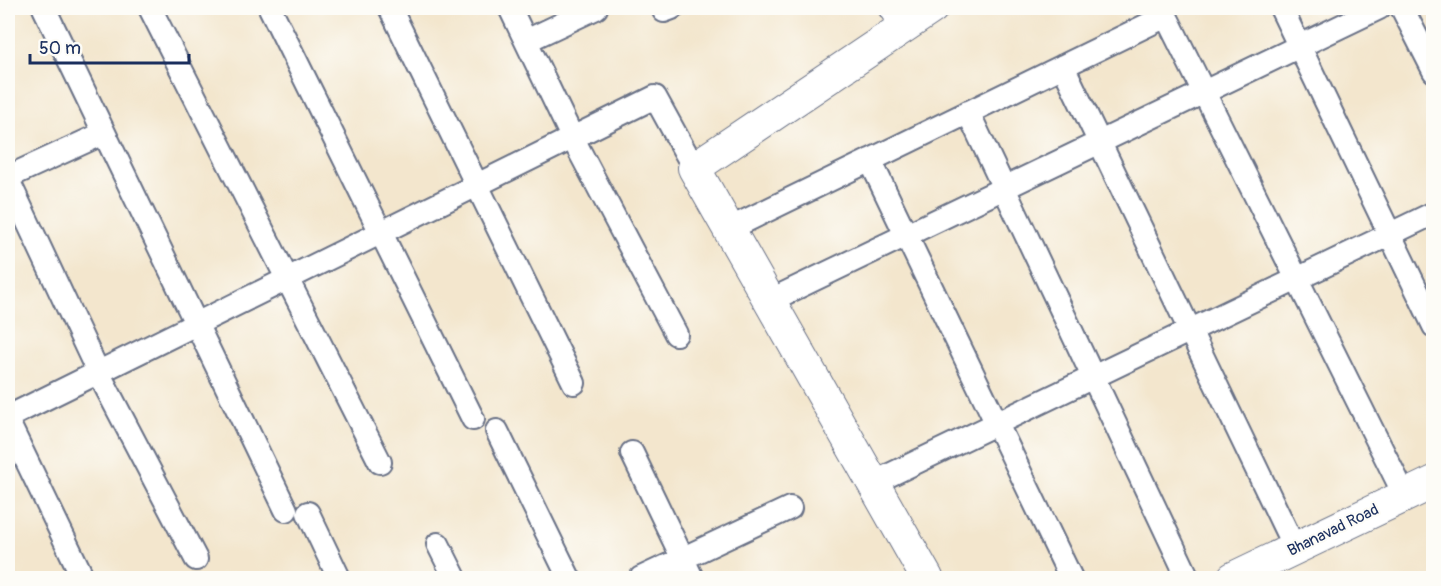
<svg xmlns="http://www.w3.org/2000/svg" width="1441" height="586" viewBox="0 0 1441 586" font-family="Pangolin,sans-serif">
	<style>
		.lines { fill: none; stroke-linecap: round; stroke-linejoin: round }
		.street-casing { stroke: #676f85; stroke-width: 26 }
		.secondary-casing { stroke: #676f85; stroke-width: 34 }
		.street { stroke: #fff; stroke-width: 22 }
		.secondary { stroke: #fff; stroke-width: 32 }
		.labels { text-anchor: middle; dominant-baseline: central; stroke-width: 4.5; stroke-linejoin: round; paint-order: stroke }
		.street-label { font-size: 16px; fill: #1b2f5e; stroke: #fdfcf7 }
	</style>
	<rect width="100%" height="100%" fill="#fdfcf7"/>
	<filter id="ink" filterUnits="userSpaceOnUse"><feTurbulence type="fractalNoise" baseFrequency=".0167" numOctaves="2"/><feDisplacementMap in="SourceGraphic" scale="12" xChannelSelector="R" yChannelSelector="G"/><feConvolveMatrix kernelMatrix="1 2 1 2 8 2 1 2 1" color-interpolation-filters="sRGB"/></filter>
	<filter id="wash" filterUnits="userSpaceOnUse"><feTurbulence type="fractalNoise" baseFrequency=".008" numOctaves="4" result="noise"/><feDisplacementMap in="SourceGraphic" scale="24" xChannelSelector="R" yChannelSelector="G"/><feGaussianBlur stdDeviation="1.35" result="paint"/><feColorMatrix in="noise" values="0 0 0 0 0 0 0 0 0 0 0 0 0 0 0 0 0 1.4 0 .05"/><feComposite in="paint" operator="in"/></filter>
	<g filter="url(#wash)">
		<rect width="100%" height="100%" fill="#f3e6cd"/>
	</g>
	<g filter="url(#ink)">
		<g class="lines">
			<g class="street-casing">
				<path id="street" d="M 44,8 L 286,510
					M 150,8 L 380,462
					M 270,8 L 473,419
					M 390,8 L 574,383
					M 510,8 L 572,137 L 676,334
					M 890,8 L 903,27
					M 1162,8 L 1405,496
					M 1281,8 L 1434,326
					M 1402,8 L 1434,71
					M 664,11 L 672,8
					M 526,41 L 596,8
					M 1063,66 L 1295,549
					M 968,112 L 1188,578
					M 870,160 L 1071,578
					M 8,177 L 104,133
					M 8,180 L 98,372 L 196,559
					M 729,229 L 1166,16
					M 769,301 L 1379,8
					M 8,417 L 655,97 L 694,168
					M 8,422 L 83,578
					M 497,431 L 569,578
					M 632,453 L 692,578
					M 873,483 L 1434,213
					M 308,513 L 339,578
					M 438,544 L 455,578
					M 641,578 L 790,508"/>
			</g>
			<g class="secondary-casing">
				<path id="secondary" d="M 927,578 L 694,168 L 932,8
					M 1233,578 L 1434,482"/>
			</g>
			<use href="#street" class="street"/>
			<use href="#secondary" class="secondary"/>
		</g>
	</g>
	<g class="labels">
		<g class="street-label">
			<text transform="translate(1333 530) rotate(-26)">Bhanavad Road</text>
		</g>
	</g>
	<rect width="1441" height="586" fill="none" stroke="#fdfcf7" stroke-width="30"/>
	<path d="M30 54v9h159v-9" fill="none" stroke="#1b2f5e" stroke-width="3"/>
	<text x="39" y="54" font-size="18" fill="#1b2f5e" stroke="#fdfcf7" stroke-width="4.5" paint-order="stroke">50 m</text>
</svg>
